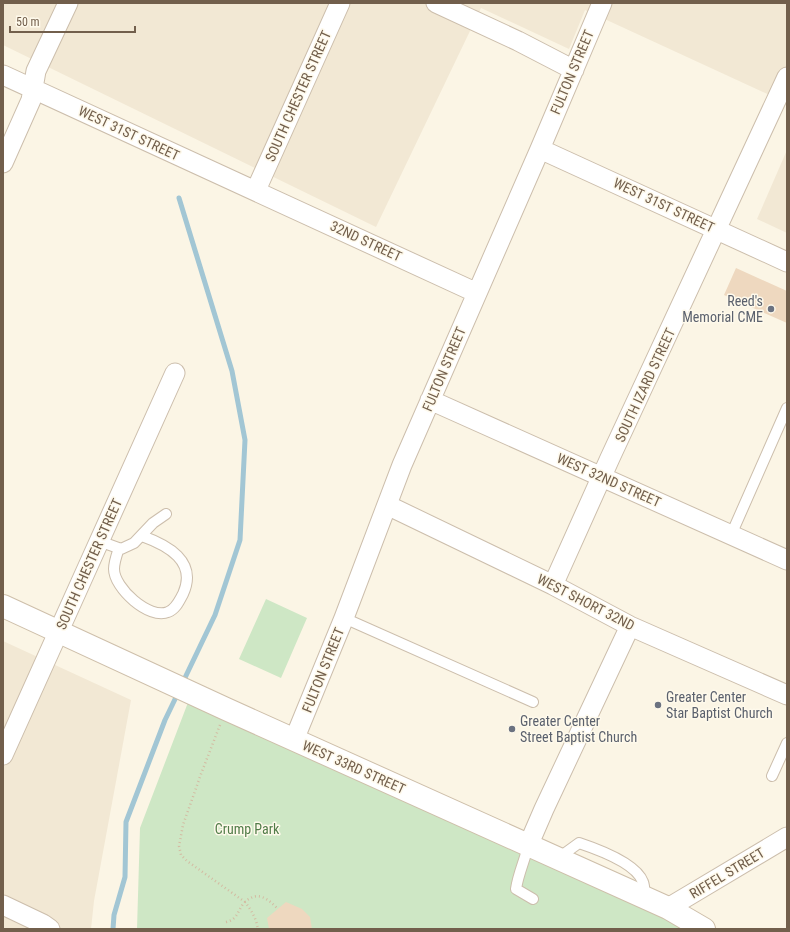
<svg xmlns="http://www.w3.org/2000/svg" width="790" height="932" viewBox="0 0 790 932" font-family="'Roboto Condensed',sans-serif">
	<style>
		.residential { fill: #f2e8d4 }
		.green { fill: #cee7c5 }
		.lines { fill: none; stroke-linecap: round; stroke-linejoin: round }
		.stream { stroke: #a2c6d4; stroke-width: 5 }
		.building { fill: #eed8bf }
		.lane-casing { stroke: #ccbeac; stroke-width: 12 }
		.street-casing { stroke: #ccbeac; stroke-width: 21 }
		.secondary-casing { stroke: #cebfaa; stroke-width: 24 }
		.path { stroke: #d3bba2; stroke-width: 2.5; stroke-dasharray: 1 3; stroke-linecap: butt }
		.lane { stroke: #fff; stroke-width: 10 }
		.street { stroke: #fff; stroke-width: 19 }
		.secondary { stroke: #fff; stroke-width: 22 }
		.worship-dot { fill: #6b7280; stroke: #fef9eb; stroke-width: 1.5 }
		.labels { text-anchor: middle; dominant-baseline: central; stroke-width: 3; stroke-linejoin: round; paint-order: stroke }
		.street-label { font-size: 14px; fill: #725f4c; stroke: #fef9eb }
		.worship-label { font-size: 14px; fill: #5b616d; stroke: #fef9eb; text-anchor: start }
		.park-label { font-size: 14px; fill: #517c48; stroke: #fef9eb }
	</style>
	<rect width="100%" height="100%" fill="#fbf5e5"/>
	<path class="residential" d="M 3,3 L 787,3 L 787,103 L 585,10 L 569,49 L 481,8 L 376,227 L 3,45 Z
		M 787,150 L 787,233 L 757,219 Z
		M 3,641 L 131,700 L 94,901 L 91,929 L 3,929 Z"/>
	<path class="green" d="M 266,599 L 307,618 L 281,678 L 239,659 Z
		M 192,692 L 704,929 L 137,929 L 140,828 Z"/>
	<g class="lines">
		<path class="stream" d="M 179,198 L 232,371 L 245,440 L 240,540 L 215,615 L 182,684
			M 113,929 L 114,915 L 125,877 L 126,822 L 165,720 L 178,693"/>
	</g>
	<path class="building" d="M 736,268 L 787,291 L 787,323 L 724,295 Z
		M 286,902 L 302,909 L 310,917 L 312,929 L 269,929 L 267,918 Z"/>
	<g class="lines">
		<g class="lane-casing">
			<path id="lane" d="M 731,535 L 787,408
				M 99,541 L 121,549 L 134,543 L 153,523 L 166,514
				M 119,548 C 117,554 114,562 114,569 C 114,588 149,620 168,612 C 176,609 179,601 183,594 C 198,561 167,545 142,536
				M 344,618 L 533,702
				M 772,776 L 787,743
				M 528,846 C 525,860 518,874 516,889 L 533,899
				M 557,859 L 579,843 C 597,849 636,863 643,882 C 645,887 644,893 645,898"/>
		</g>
		<g class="street-casing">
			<path id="street" d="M 436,3 L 518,41 L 574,70
				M 3,75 L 477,293
				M 540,149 L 787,262
				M 3,163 L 31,100 L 36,71 L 68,3
				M 256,190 L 340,3
				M 430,400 L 787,560
				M 387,505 L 553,585 L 630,626 L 787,695
				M 553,585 L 610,458 L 787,77
				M 294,740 L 344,618 L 402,465 L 540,149 L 602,3
				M 3,755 C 61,628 117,500 175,373
				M 528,846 L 544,809 L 630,626
				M 3,905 L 43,924 L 50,929
				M 668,908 L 787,837"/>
		</g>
		<g class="secondary-casing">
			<path id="secondary" d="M 3,606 L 226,709 L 668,908 L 704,929"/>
		</g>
		<path class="path" d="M 220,725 L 201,774 L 183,825 L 179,846 L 181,855 L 187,861 L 245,902 C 252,911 256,918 258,929
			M 226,922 C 239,919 237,910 245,902 C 258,890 268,899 278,909"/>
		<use href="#lane" class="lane"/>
		<use href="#street" class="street"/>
		<use href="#secondary" class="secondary"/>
	</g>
	<g class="worship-dot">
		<circle cx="771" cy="309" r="4"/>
		<circle cx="658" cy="705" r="4"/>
		<circle cx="512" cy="729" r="4"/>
	</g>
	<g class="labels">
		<g class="street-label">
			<text transform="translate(572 72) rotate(-67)">FULTON STREET</text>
			<text transform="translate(298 96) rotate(-66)">SOUTH CHESTER STREET</text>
			<text transform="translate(129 133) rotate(25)">WEST 31ST STREET</text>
			<text transform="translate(664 205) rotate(25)">WEST 31ST STREET</text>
			<text transform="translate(366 241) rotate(25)">32ND STREET</text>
			<text transform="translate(444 369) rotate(-67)">FULTON STREET</text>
			<text transform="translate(645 385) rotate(-65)">SOUTH IZARD STREET</text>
			<text transform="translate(609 480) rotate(24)">WEST 32ND STREET</text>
			<text transform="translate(89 564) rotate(-66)">SOUTH CHESTER STREET</text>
			<text transform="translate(586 602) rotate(27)">WEST SHORT 32ND</text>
			<text transform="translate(323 670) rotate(-68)">FULTON STREET</text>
			<text transform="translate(354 767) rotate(24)">WEST 33RD STREET</text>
			<text transform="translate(727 873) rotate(-31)">RIFFEL STREET</text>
		</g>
		<g class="worship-label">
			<text x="763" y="301" text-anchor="end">Reed's<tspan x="763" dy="16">Memorial CME</tspan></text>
			<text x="666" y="697">Greater Center<tspan x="666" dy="16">Star Baptist Church</tspan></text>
			<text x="520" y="721">Greater Center<tspan x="520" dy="16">Street Baptist Church</tspan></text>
		</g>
		<g class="park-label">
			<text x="247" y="829">Crump Park</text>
		</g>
	</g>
	<rect width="790" height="932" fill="none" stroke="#725f4c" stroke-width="8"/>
	<path d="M10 26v6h125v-6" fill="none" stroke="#725f4c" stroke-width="2"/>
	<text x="16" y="26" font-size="12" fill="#725f4c" stroke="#fef9eb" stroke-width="3" paint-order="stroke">50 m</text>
</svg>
